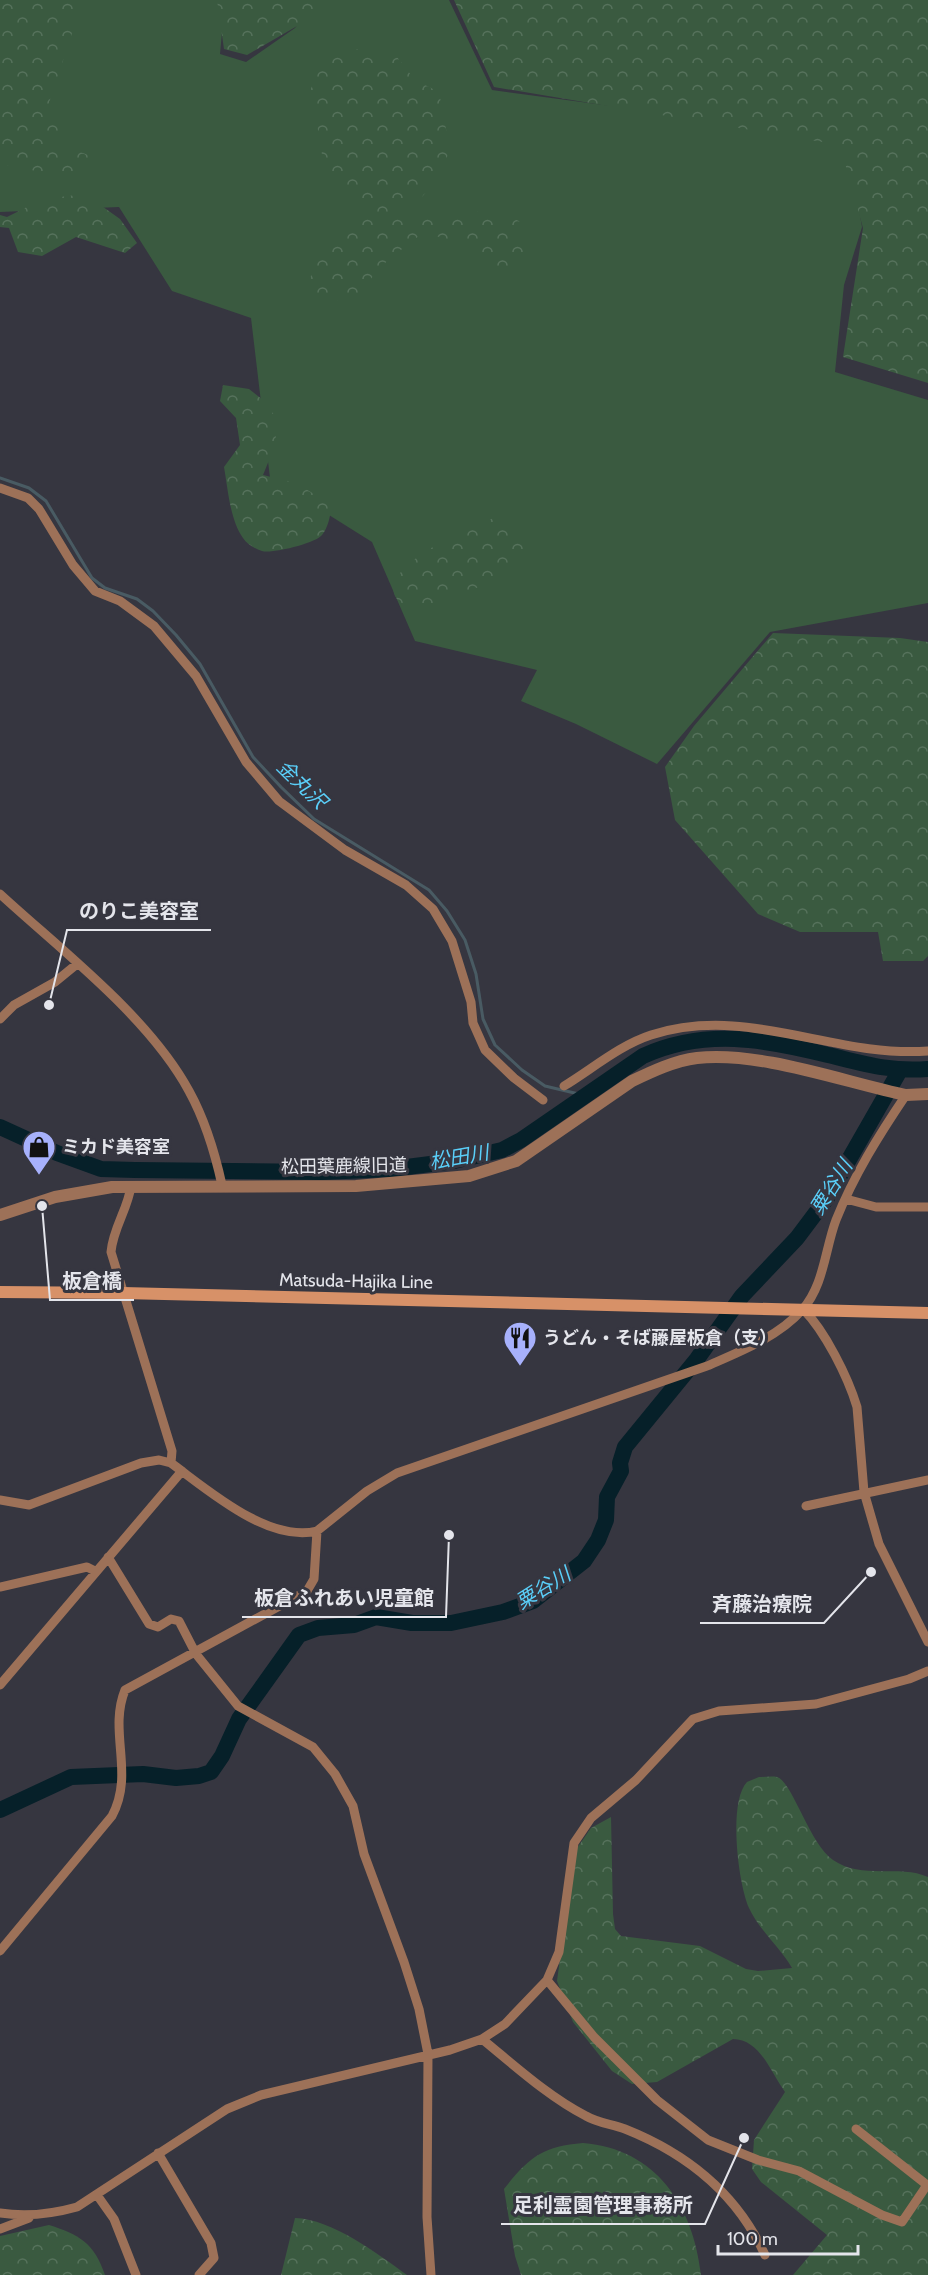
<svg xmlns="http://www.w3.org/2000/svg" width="928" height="2275" viewBox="0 0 928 2275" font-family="Cabin,'Noto Sans JP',sans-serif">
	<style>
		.grass { fill: #3a5a40 }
		.forest { fill: url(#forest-crowns) }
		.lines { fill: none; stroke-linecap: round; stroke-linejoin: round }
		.stream { stroke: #495b63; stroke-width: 3 }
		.river { stroke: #062029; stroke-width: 16 }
		.minor { stroke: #9d7158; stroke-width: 9 }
		.tertiary { stroke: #9d7158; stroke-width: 12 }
		.secondary { stroke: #d79168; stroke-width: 12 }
		.labels { text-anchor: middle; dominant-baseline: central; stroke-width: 6; stroke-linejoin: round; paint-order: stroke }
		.poi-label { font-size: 18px; font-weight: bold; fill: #e4e5eb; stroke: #363640; text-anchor: start }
		.street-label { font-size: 18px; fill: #e4e5eb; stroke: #363640 }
		.water-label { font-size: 20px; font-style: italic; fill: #5acff9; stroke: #363640 }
		.leader { fill: none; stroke: #e4e5eb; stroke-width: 2 }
		.callout-dot { fill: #e4e5eb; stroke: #363640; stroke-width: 2 }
		.callout-label { font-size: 20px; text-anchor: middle; font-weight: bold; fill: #e4e5eb; stroke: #363640; stroke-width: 6; stroke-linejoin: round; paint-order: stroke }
	</style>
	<defs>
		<pattern id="forest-crowns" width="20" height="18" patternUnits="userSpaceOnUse" patternTransform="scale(1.5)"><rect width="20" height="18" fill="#3a5a40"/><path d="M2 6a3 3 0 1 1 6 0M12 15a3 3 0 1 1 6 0" fill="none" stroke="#56725c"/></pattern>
	</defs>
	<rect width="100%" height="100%" fill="#363640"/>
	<path class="grass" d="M 0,0 L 225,0 L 220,54 L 246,62 L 295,28 L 317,0 L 449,0 L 492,90 L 762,126 L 847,140 L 862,227 L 844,285 L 835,372 L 928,400 L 928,603 L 770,632 L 657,764 L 576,724 L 521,701 L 537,670 L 415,641 L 372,542 L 270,478 L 251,318 L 172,291 L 119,207 L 0,212 Z"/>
	<path class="forest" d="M 0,0 L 83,0 L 44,118 L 75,124 L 53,142 L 91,156 L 78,179 L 0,164 Z
		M 217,0 L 320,0 L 304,22 L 247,55 L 224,49 Z
		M 454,0 L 928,0 L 928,383 L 843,357 L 863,228 L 840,145 L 494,87 Z
		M 358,49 L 393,52 L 415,80 L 439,92 L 450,150 L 438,178 L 416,204 L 390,209 L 414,220 L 460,216 L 489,209 L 519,221 L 531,251 L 515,270 L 492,271 L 472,248 L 424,232 L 388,260 L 355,296 L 330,302 L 309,292 C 313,248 320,245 359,226 L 365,207 L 353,190 L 335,182 L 324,167 L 316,118 L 308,96 L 316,76 L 330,56 Z
		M 85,194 L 120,219 L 137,243 L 125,253 L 76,237 L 42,256 L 18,252 L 9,228 L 0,227 L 0,215 L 7,217 L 43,199 Z
		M 223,385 L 249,389 L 267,403 L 275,417 L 276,443 L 263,475 L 296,483 L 332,505 C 330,515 329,526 322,535 C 316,543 272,554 262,551 C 255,549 247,544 243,538 C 230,520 228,489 224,467 L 240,445 L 236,418 L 220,401 Z
		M 500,516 L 523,544 L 525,553 C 516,578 449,598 424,608 C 414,608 400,606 395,596 C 380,564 478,523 500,516 Z
		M 773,633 L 900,638 L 928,642 L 928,956 L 923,961 L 883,961 L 878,932 L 800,932 L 758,914 L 675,820 L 665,767 L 694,726 Z
		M 759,1777 C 764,1777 772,1776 777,1777 C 792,1781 809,1843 833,1860 C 862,1880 899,1864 928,1877 L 928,2275 L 793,2275 L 827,2235 L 761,2182 L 752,2169 L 754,2140 L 785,2092 C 771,2073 760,2039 733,2039 L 657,2082 L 632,2084 L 612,2071 L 573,2022 L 557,1981 L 575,1851 L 591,1828 L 611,1817 L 613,1914 L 615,1929 L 621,1936 L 700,1946 L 746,1969 L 758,1971 L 792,1968 C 780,1947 759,1930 749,1908 C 738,1883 728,1802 747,1782 Z
		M 583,2143 C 656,2149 693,2205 701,2275 L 521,2275 L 515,2256 L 504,2189 C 528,2158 543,2146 583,2143 Z
		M 295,2218 C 332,2219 378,2254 407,2275 L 281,2275 Z
		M 49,2225 C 80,2235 94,2243 105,2275 L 0,2275 L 0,2236 Z"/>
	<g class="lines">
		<path class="stream" d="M 0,478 L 29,488 L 46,501 L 92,578 L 105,588 L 137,599 L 153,611 L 176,635 L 200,664 L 253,757 L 281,787 L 314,819 L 429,890 L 447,911 L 465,940 L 476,974 L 483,1019 L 495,1045 L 522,1070 L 545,1086 L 583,1095"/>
		<path class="river" d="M 0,1127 L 57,1153 L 101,1169 L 135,1170 L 322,1172 L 391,1169 L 454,1161 L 502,1150 L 521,1140 L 643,1056 C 705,1028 764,1039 828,1055 C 865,1064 890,1072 928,1069
			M 0,1810 L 71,1777 L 143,1774 L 176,1778 L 199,1776 L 211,1772 L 222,1756 L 239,1719 L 299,1635 L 318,1628 L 354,1625 L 376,1617 L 412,1623 L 451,1623 L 503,1612 L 533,1601 L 584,1561 L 598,1540 L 606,1520 L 607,1497 L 621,1471 L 620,1463 L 625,1447 L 697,1359 L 742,1296 L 797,1238 L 827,1198 L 899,1072"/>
		<path class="minor" d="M 0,488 L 28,498 L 39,509 L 73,565 L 95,591 L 120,601 L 154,626 L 196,676 L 246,762 L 279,801 L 345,850 L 406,885 L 433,909 L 452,941 L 471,1002 L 473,1023 L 485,1050 L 514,1078 L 543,1100
			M 0,894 C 62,951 149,1017 189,1091 C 205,1120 215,1153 222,1185
			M 0,1019 L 14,1005 L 55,982 L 77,964
			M 564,1086 C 592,1069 620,1045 651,1035 C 748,1004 832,1058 928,1051
			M 131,1186 C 128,1209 113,1228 111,1252 L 172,1451 L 171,1463
			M 846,1199 L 876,1207 L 928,1207
			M 803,1309 C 825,1331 848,1377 857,1407 L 864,1492 L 879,1544 L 928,1642
			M 0,1500 L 29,1505 L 141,1463 L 159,1460 L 171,1463 C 208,1490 268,1543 317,1531 L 367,1491 L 397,1473 L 707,1366 C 739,1352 778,1337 802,1310 C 824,1286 825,1249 836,1220 C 854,1175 879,1135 906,1095
			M 806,1506 L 928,1480
			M 108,1557 L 149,1624 L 158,1627 L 171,1619 L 179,1621 L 196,1654 L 238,1706 L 313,1747 L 335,1774 L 353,1806 L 364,1854 L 404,1962 L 419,2009 L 428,2054 L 427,2217 L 431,2275
			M 0,1587 L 87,1567 L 95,1571
			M 0,1685 L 182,1471
			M 0,1951 L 112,1816 C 135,1773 108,1732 125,1690 L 307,1591 L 314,1579 L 317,1531
			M 547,1980 L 594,2037 L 657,2100 L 708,2140 L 758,2160 L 799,2171 L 882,2215 L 902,2222 L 927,2185 L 856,2129
			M 482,2039 C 515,2066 549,2097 586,2116 C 598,2123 612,2124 625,2129 C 688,2154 737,2194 765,2255
			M 158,2153 L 211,2243 L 214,2258 L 199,2275
			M 97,2195 L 114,2219 L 136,2275
			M 0,2213 C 26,2217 52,2214 77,2207 L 227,2109 L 261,2095 L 450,2050 L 482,2039 L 505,2024 L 547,1980 L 559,1952 L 574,1843 L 591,1818 L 636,1780 L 693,1719 L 719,1711 L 816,1704 L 909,1679 L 928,1671
			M 0,2229 L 29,2218"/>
		<path class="tertiary" d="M 0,1215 L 55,1197 L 112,1187 L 356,1186 L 469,1176 L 516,1161 L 632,1081 C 653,1071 674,1061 697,1058 C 760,1051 844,1082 906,1095 L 928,1094"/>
		<path class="secondary" d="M 0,1292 L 123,1293 L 928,1313"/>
	</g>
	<defs>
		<g id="shop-pin" transform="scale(1.725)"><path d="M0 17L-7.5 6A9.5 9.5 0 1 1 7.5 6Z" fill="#a7b1fc" stroke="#363640"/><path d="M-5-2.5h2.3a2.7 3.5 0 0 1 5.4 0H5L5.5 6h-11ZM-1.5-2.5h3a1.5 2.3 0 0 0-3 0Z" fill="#111"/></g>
		<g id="restaurant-pin" transform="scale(1.725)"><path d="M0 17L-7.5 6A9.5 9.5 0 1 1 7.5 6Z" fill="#a7b1fc" stroke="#363640"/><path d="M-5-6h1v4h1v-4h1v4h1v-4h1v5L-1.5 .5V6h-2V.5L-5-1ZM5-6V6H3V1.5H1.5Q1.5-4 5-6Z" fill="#111"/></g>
	</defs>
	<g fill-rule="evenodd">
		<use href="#shop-pin" x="39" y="1147"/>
		<use href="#restaurant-pin" x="520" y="1338"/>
	</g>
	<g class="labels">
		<g class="poi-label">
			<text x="62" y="1147">ミカド美容室</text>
			<text x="543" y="1338">うどん・そば藤屋板倉（支）</text>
		</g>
		<g class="street-label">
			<text transform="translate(344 1166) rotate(-1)">松田葉鹿線旧道</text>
			<text transform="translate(356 1281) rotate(1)">Matsuda-Hajika Line</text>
		</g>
		<g class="water-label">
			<text transform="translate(302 784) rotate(44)">金丸沢</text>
			<text transform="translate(459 1157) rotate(-10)">松田川</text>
			<text transform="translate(831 1187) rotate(-58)">粟谷川</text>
			<text transform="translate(543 1588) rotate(-32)">粟谷川</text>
		</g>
	</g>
	<path class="leader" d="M49 1005L67 930H211M42 1206L50 1300H134M449 1535L446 1617H242M871 1572L824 1623H700M744 2138L705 2224H501"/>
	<g class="callout-dot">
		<circle cx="49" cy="1005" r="6"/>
		<circle cx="42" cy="1206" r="6"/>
		<circle cx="449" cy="1535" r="6"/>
		<circle cx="871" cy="1572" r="6"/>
		<circle cx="744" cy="2138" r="6"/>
	</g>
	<g class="callout-label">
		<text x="139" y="918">のりこ美容室</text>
		<text x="92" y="1288">板倉橋</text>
		<text x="344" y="1605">板倉ふれあい児童館</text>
		<text x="762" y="1611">斉藤治療院</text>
		<text x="603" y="2212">足利霊園管理事務所</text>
	</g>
	<path d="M718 2245v9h140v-9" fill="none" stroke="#e4e5eb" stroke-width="3"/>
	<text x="727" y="2245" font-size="18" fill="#e4e5eb" stroke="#363640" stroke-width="4.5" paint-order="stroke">100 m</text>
</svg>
